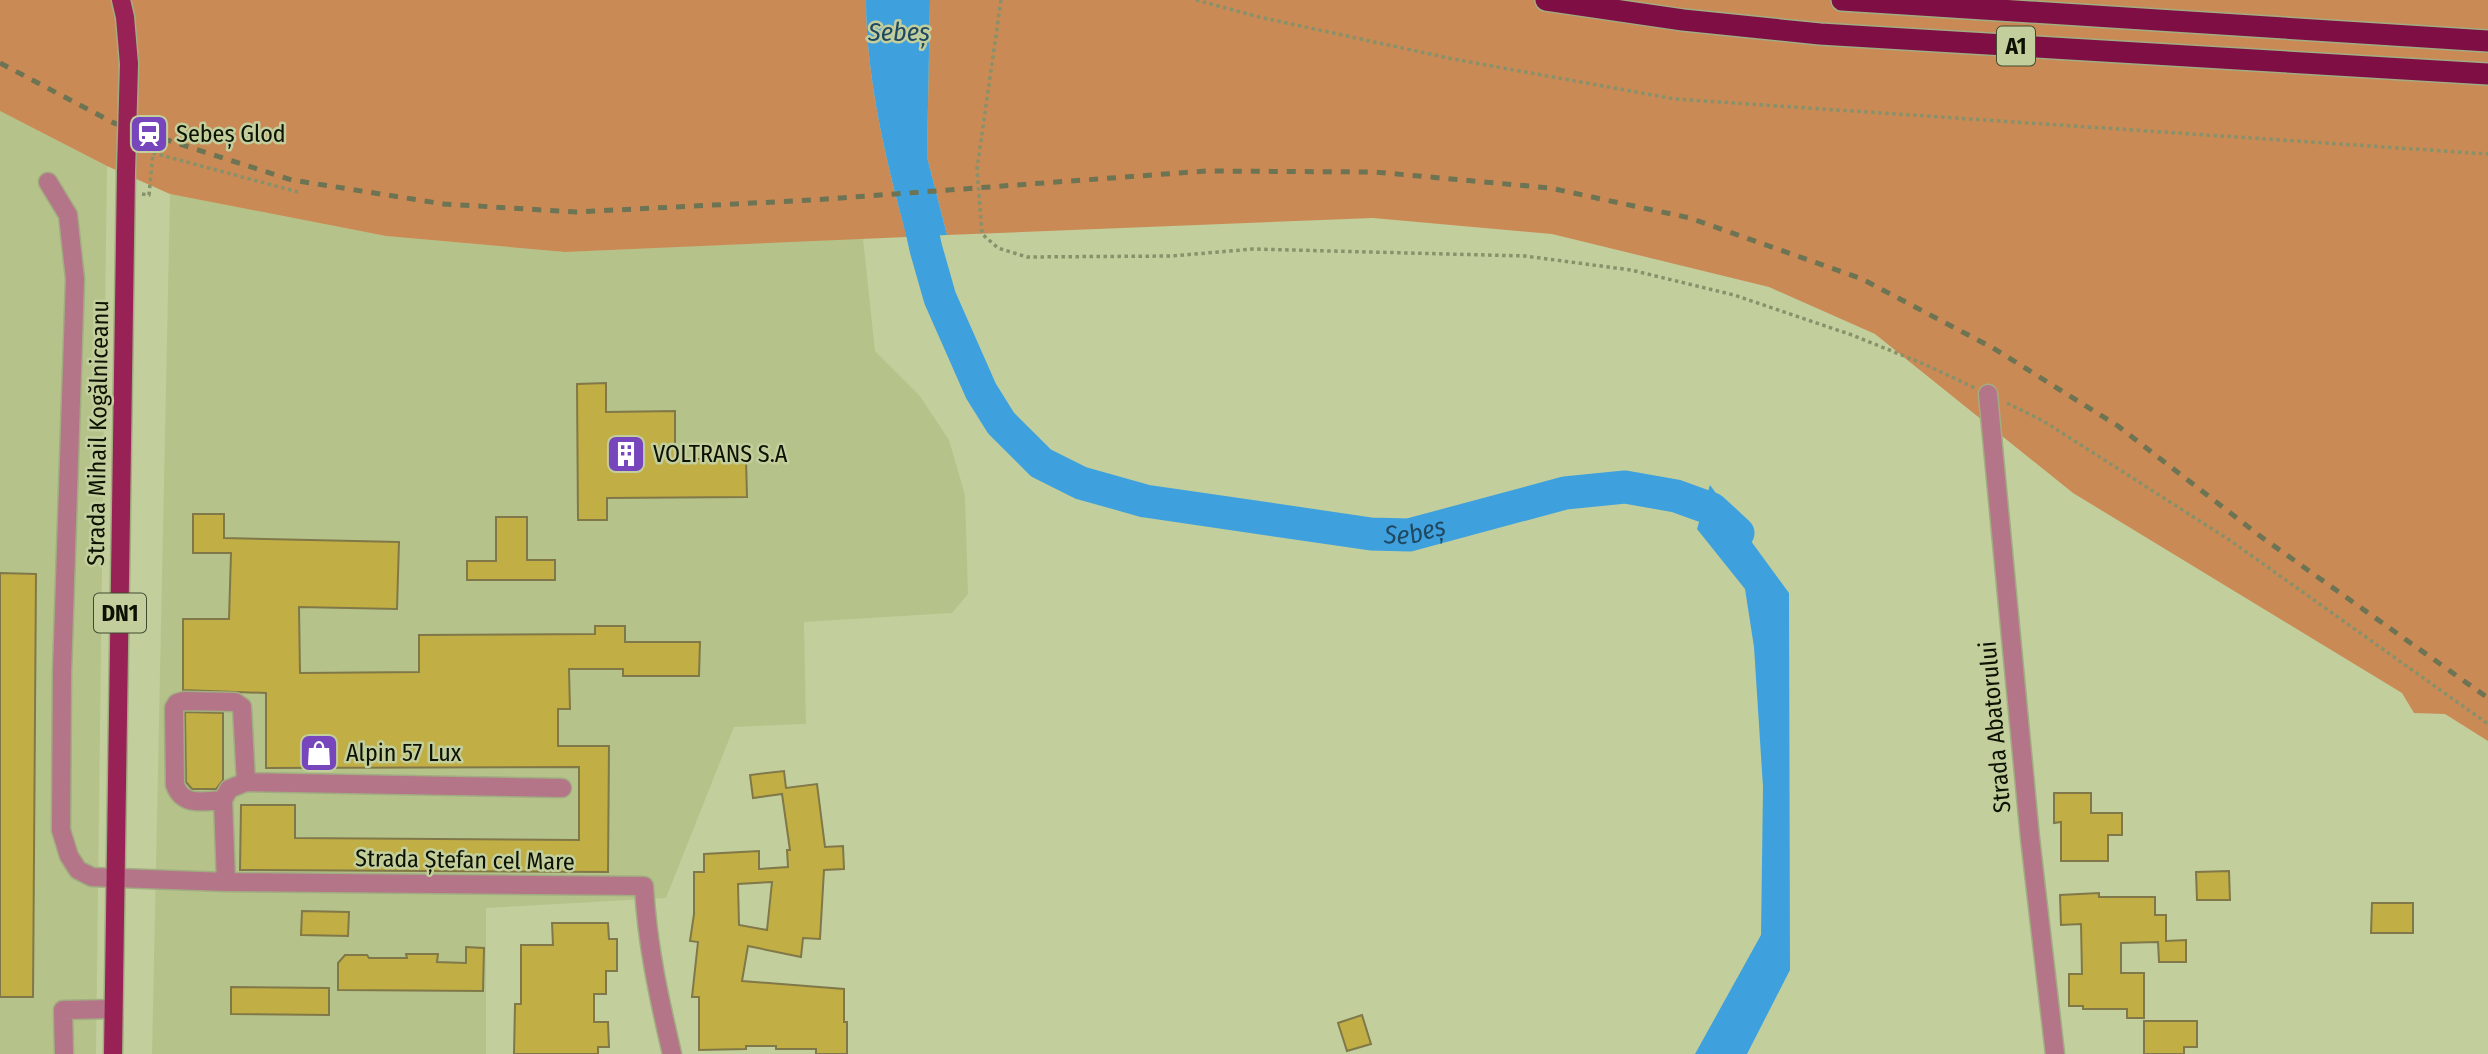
<svg xmlns="http://www.w3.org/2000/svg" width="2488" height="1054" viewBox="0 0 2488 1054" font-family="'Fira Sans Condensed',sans-serif">
	<style>
		.built { fill: #b5c38a }
		.green { fill: #ca8a55 }
		.water { fill: #3ea1dd }
		.lines { fill: none; stroke-linecap: round; stroke-linejoin: round }
		.river { stroke: #3ea1dd; stroke-width: 33 }
		.building { fill: #c1ae44; stroke: #807848; stroke-width: 2; fill-rule: evenodd }
		.minor-casing { stroke: #a1ad81; stroke-width: 21 }
		.major-casing { stroke: #a1ad81; stroke-width: 21 }
		.highway-casing { stroke: #a1ad81; stroke-width: 24 }
		.path { stroke: #87916a; stroke-width: 3.5; stroke-dasharray: 3.5 3.5; stroke-linecap: butt }
		.minor { stroke: #b57589; stroke-width: 18 }
		.major { stroke: #982155; stroke-width: 18 }
		.highway { stroke: #7f0e44; stroke-width: 21 }
		.rail { stroke: #6c7453; stroke-width: 5; stroke-dasharray: 9 9; stroke-linecap: butt }
		.major-bridge-casing { stroke: #a1ad81; stroke-width: 21; stroke-linecap: butt }
		.major-bridge { stroke: #982155; stroke-width: 18 }
		.labels { text-anchor: middle; dominant-baseline: central; stroke-width: 5; stroke-linejoin: round; paint-order: stroke }
		.shield { fill: #c2cf9d; stroke: #434a30; stroke-width: 2 }
		.shield-label { font-size: 23px; font-weight: bold; fill: #0d1102 }
		.poi-label { font-size: 24px; fill: #0d1102; stroke: #c2cf9d; text-anchor: start }
		.street-label { font-size: 24px; fill: #0d1102; stroke: #c2cf9d }
		.water-label { font-size: 26px; font-style: italic; fill: #204862; stroke: #c2cf9d }
	</style>
	<rect width="100%" height="100%" fill="#c2cf9d"/>
	<path class="built" d="M 0,111 L 107,166 L 96,1054 L 0,1054 Z
		M 170,194 L 386,236 L 565,252 L 863,238 L 875,351 L 920,396 L 949,440 L 965,495 L 968,594 L 952,613 L 804,622 L 806,724 L 734,727 L 666,898 L 486,908 L 486,1054 L 152,1054 Z"/>
	<path class="green" d="M 0,0 L 866,0 C 866,77 886,162 907,237 L 565,252 L 386,236 L 170,194 L 107,166 L 0,111 Z
		M 930,0 L 2488,0 L 2488,741 L 2445,714 L 2414,713 L 2402,693 L 2073,493 L 1875,334 L 1769,287 L 1552,234 L 1373,218 L 947,235 L 927,157 Z"/>
	<path class="water" d="M 866,0 L 930,0 L 927,157 L 947,235 L 907,237 C 886,162 866,77 866,0 Z
		M 1710,485 L 1789,593 L 1790,970 L 1747,1054 L 1695,1054 L 1761,935 L 1763,787 L 1754,647 L 1745,589 L 1697,529 Z"/>
	<g class="lines">
		<path class="river" id="s1" d="M 913,191 L 926,249 L 940,298 L 981,391 L 1001,423 L 1041,463 L 1081,483 L 1145,501 L 1371,534 L 1409,535 L 1565,493 L 1625,487 L 1676,496 L 1712,509 L 1738,533"/>
	</g>
	<path class="building" d="M 606,383 L 606,412 L 675,411 L 675,459 L 746,459 L 747,497 L 607,498 L 607,520 L 578,520 L 577,384 Z
		M 193,514 L 224,514 L 224,538 L 399,542 L 397,609 L 299,607 L 300,673 L 419,672 L 419,635 L 595,634 L 595,626 L 625,626 L 625,642 L 700,642 L 699,676 L 623,676 L 623,669 L 569,669 L 570,709 L 558,709 L 558,746 L 609,746 L 608,872 L 240,870 L 241,805 L 295,805 L 295,838 L 579,840 L 579,767 L 266,768 L 266,693 L 183,690 L 183,619 L 229,619 L 231,553 L 193,553 Z
		M 496,517 L 527,517 L 527,560 L 555,560 L 555,580 L 467,580 L 467,561 L 496,561 Z
		M 0,573 L 36,574 L 33,997 L 0,997 Z
		M 185,712 L 223,713 L 223,780 L 216,789 L 192,789 L 186,782 Z
		M 784,771 L 786,788 L 817,784 L 825,847 L 843,846 L 844,869 L 824,870 L 820,939 L 803,938 L 801,957 L 748,946 L 742,981 L 844,989 L 844,1022 L 847,1022 L 847,1054 L 816,1054 L 816,1049 L 776,1049 L 776,1046 L 746,1046 L 746,1049 L 699,1050 L 699,997 L 692,997 L 698,942 L 690,941 L 694,914 L 694,872 L 704,872 L 704,854 L 759,851 L 759,869 L 788,867 L 787,850 L 790,850 L 782,794 L 753,798 L 750,775 ZM 772,882 L 767,930 L 739,925 L 738,884 Z
		M 2054,793 L 2091,793 L 2091,813 L 2122,813 L 2122,835 L 2108,835 L 2108,861 L 2061,861 L 2061,822 L 2054,823 Z
		M 2229,871 L 2230,900 L 2197,900 L 2196,872 Z
		M 2099,893 L 2099,897 L 2155,897 L 2155,915 L 2166,915 L 2166,941 L 2186,940 L 2186,962 L 2159,962 L 2158,942 L 2121,943 L 2121,973 L 2144,973 L 2144,1018 L 2127,1018 L 2127,1009 L 2083,1009 L 2083,1006 L 2069,1006 L 2069,974 L 2082,974 L 2081,924 L 2061,925 L 2060,895 Z
		M 2372,903 L 2413,903 L 2413,933 L 2371,933 Z
		M 302,911 L 349,912 L 348,936 L 301,935 Z
		M 552,923 L 608,923 L 609,939 L 617,939 L 617,971 L 606,971 L 606,994 L 594,994 L 594,1022 L 608,1022 L 609,1047 L 598,1047 L 598,1054 L 514,1054 L 515,1004 L 521,1004 L 521,945 L 553,945 Z
		M 466,947 L 484,948 L 483,991 L 338,990 L 338,963 L 345,955 L 367,955 L 369,958 L 407,958 L 406,954 L 438,954 L 437,962 L 466,963 Z
		M 231,987 L 329,988 L 329,1015 L 231,1014 Z
		M 1362,1015 L 1371,1044 L 1347,1051 L 1338,1023 Z
		M 2144,1021 L 2197,1021 L 2197,1047 L 2184,1047 L 2184,1054 L 2144,1054 Z"/>
	<g class="lines">
		<g class="minor-casing">
			<path id="minor" d="M 48,182 L 68,215 L 75,279 L 62,672 L 61,830 L 69,856 L 78,870 L 92,877 L 226,882 L 644,886 C 647,944 659,998 672,1054
				M 1988,394 L 2030,838 L 2055,1054
				M 223,800 C 203,801 183,807 175,785 L 174,708 L 177,703 L 184,701 L 235,702 L 242,707 L 246,782
				M 226,882 L 223,800 L 229,789 L 246,782 L 562,788
				M 64,1054 L 63,1010 L 113,1009"/>
		</g>
		<g class="major-casing">
			<path id="major" d="M 121,0 L 125,17 L 129,64
				M 113,1054 L 126,172"/>
		</g>
		<g class="highway-casing">
			<path id="highway" d="M 1546,0 L 1683,20 L 1820,34 L 2488,74
				M 1842,0 L 2488,41"/>
		</g>
		<path class="path" d="M 1001,0 L 977,169 L 982,234 L 998,248 L 1027,257 L 1172,256 L 1253,249 L 1525,256 L 1631,270 L 1734,295 L 1852,335 L 1924,364 L 1975,388
			M 1196,0 L 1259,17 L 1453,59 L 1675,99 L 2488,154
			M 142,194 L 149,195 L 153,153 L 298,192
			M 2007,403 L 2045,422 L 2231,541 L 2488,724"/>
		<use href="#minor" class="minor"/>
		<use href="#major" class="major"/>
		<use href="#highway" class="highway"/>
		<path class="rail" d="M 0,63 L 114,123 L 292,180 L 444,204 L 576,212 L 813,200 L 1206,171 L 1375,172 L 1550,188 L 1690,218 L 1862,279 L 1993,348 L 2118,426 L 2260,536 L 2488,698"/>
		<g class="major-bridge-casing">
			<path id="major-bridge" d="M 126,172 L 129,64"/>
		</g>
		<use href="#major-bridge" class="major-bridge"/>
	</g>
	<defs>
		<g id="station-square" transform="scale(2.0125)"><rect x="-9" y="-9" width="18" height="18" rx="4" fill="#7745bc" stroke="#c2cf9d"/><path d="M-3-6H3Q5-6 5-4V2Q5 4 3 4L4.5 6H3L1.5 4h-3L-3 6H-4.5L-3 4Q-5 4-5 2V-4Q-5-6-3-6ZM-3.5-4v3h7v-3ZM-3.5 1v1.5H-2V1ZM2 1v1.5H3.5V1Z" fill="#fff"/></g>
		<g id="building-square" transform="scale(2.0125)"><rect x="-9" y="-9" width="18" height="18" rx="4" fill="#7745bc" stroke="#c2cf9d"/><path d="M-4-6H4V6H1V3H-1V6H-4ZM-2.5-4.3h1.7v1.8h-1.7ZM.8-4.3h1.7v1.8H.8ZM-2.5-1h1.7V.8h-1.7ZM.8-1h1.7V.8H.8Z" fill="#fff"/></g>
		<g id="shop-square" transform="scale(2.0125)"><rect x="-9" y="-9" width="18" height="18" rx="4" fill="#7745bc" stroke="#c2cf9d"/><path d="M-5-2.5h2.3a2.7 3.5 0 0 1 5.4 0H5L5.5 6h-11ZM-1.5-2.5h3a1.5 2.3 0 0 0-3 0Z" fill="#fff"/></g>
	</defs>
	<g fill-rule="evenodd">
		<use href="#station-square" x="149" y="134"/>
		<use href="#building-square" x="626" y="454"/>
		<use href="#shop-square" x="319" y="753"/>
	</g>
	<g class="labels">
		<g class="shield">
			<rect x="1997" y="26.5" width="38" height="39" rx="5"/>
			<rect x="94" y="593.5" width="52" height="39" rx="5"/>
		</g>
		<g class="shield-label">
			<text x="2016" y="46">A1</text>
			<text x="120" y="613">DN1</text>
		</g>
		<g class="poi-label">
			<text x="176" y="134">Sebeș Glod</text>
			<text x="653" y="454">VOLTRANS S.A</text>
			<text x="346" y="753">Alpin 57 Lux</text>
		</g>
		<g class="street-label">
			<text transform="translate(98 433) rotate(-89)">Strada Mihail Kogălniceanu</text>
			<text transform="translate(1995 727) rotate(-95)">Strada Abatorului</text>
			<text transform="translate(465 860) rotate(1)">Strada Ștefan cel Mare</text>
		</g>
		<g class="water-label">
			<text x="899" y="32">Sebeș</text>
			<text stroke="none"><textPath href="#s1" startOffset="690">Sebeș</textPath></text>
		</g>
	</g>
</svg>
